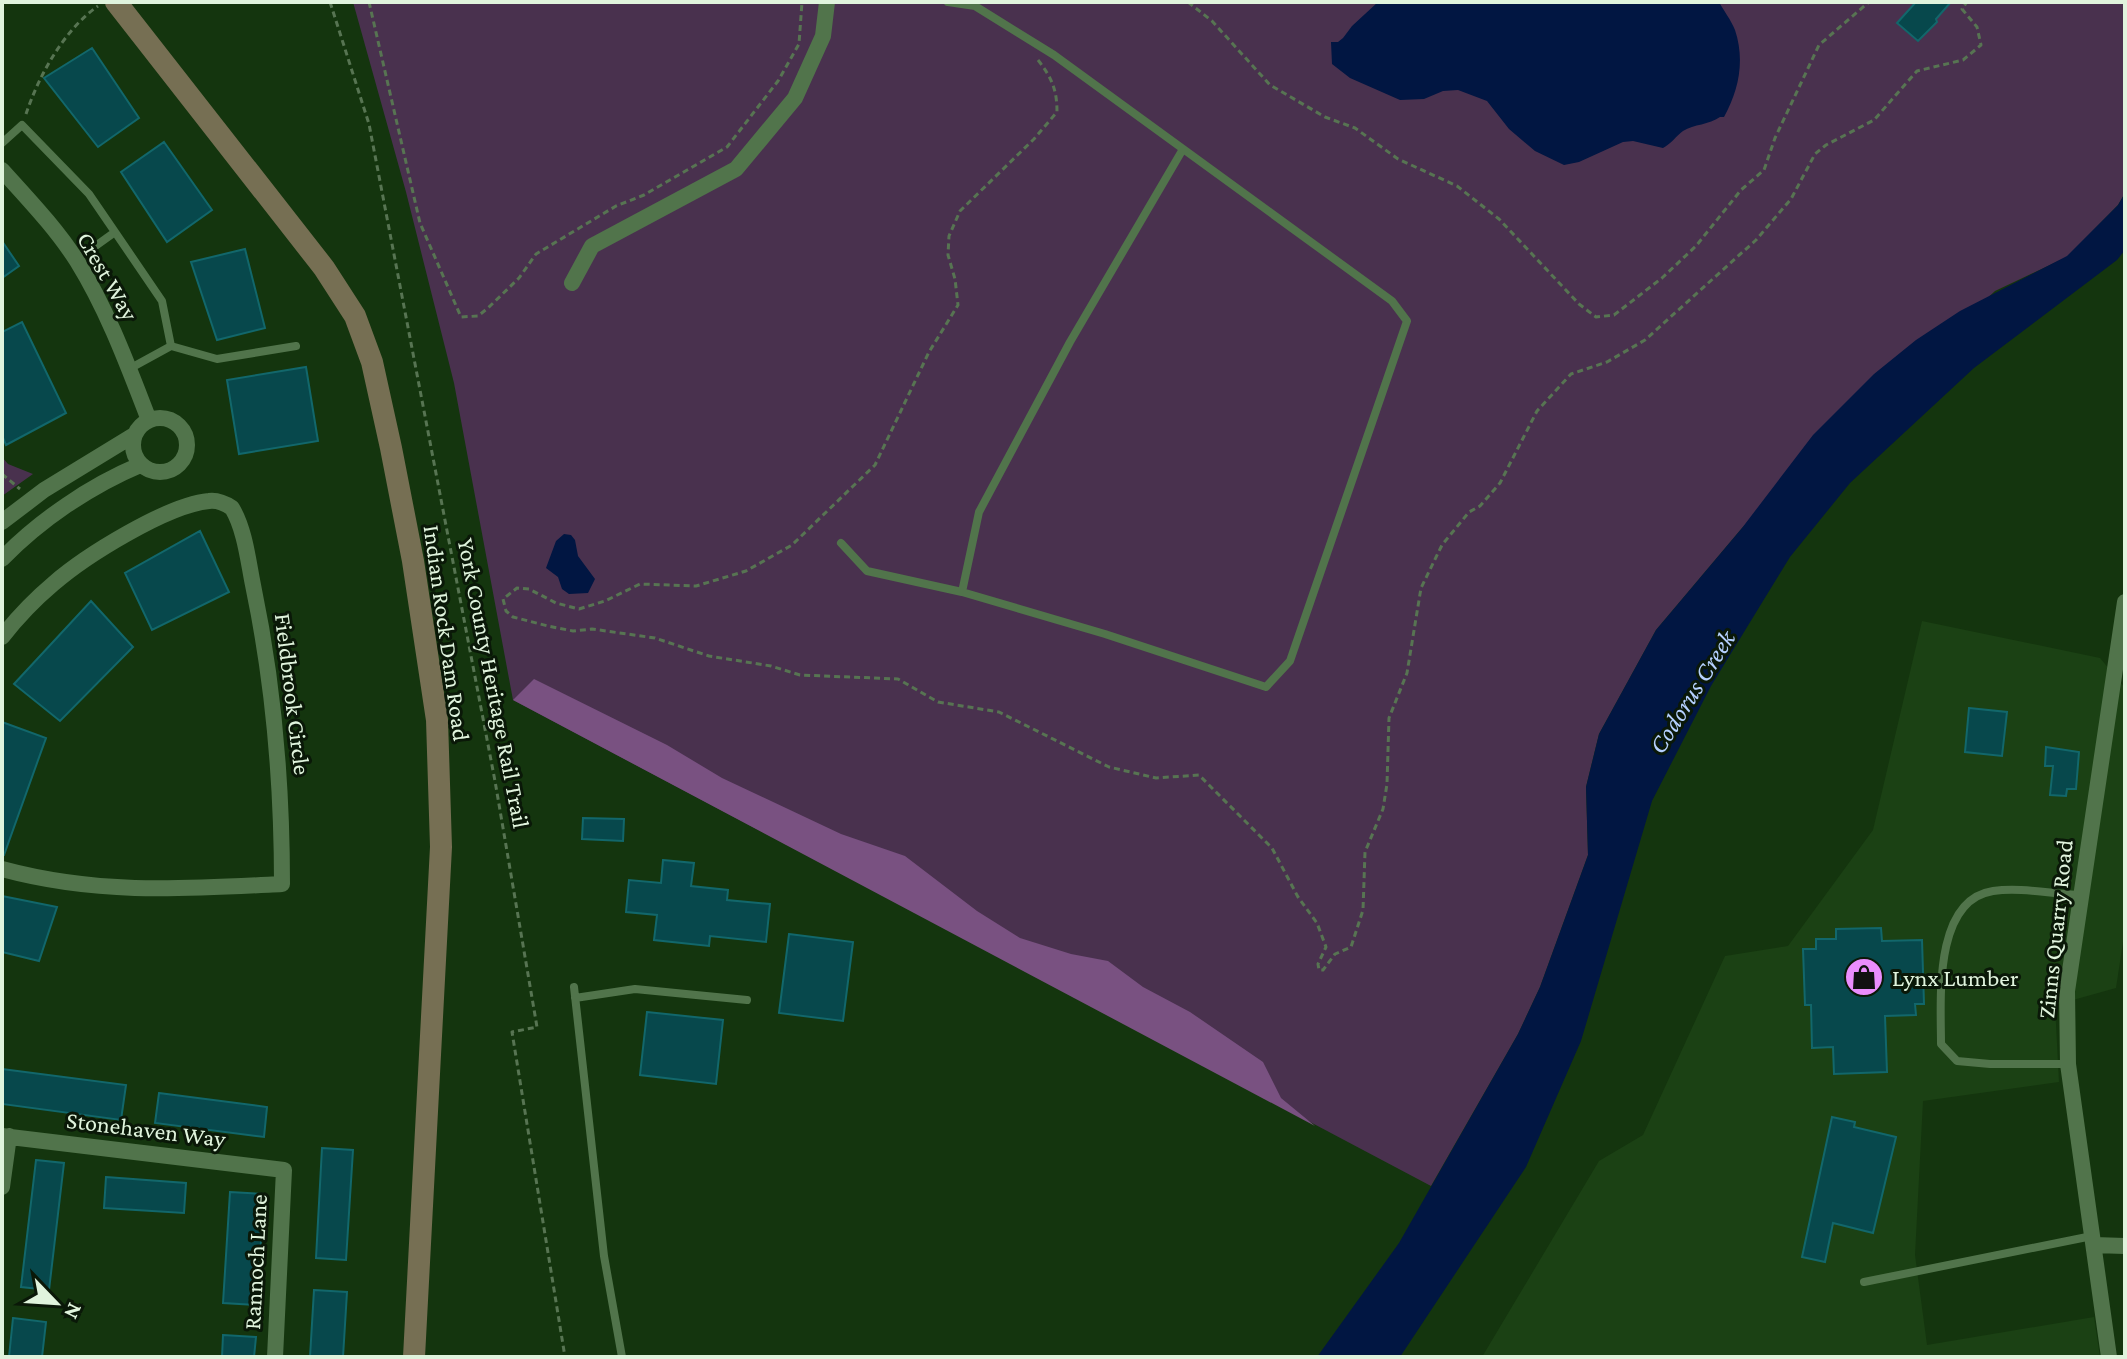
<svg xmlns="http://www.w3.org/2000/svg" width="2127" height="1359" viewBox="0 0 2127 1359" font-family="'Crimson Pro',serif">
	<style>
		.built { fill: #1b4114 }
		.green { fill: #49314e }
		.forest { fill: #795181 }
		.water { fill: #011642 }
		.building { fill: #07484c; stroke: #12676b; stroke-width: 2 }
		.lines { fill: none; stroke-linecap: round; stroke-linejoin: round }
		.path { stroke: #577452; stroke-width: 3; stroke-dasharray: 6 4; stroke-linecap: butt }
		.lane { stroke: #51744b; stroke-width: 8 }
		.street { stroke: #51744b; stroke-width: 16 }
		.secondary { stroke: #766f53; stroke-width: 22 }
		.labels { text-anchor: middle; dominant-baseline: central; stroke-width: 6; stroke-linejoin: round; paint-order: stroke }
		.street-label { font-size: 24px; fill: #e0f4dd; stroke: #0a1808 }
		.poi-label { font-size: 24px; fill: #e0f4dd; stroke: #0a1808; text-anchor: start }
		.water-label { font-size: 26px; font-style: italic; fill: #b5d0fe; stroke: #0a1808 }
	</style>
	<rect width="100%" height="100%" fill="#14350e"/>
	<path class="built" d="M 1922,621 L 2100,658 L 2125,688 L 2125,929 L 2116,988 L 2055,1005 L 2059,1082 L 1923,1101 L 1915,1255 L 1927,1345 L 2094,1317 L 2100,1357 L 1482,1357 L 1599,1161 L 1643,1135 L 1725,956 L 1788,946 L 1873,830 Z"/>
	<path class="green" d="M 353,2 L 2125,2 L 2125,193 L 2118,205 L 2067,257 L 1995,291 L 1742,528 L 1656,630 L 1599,734 L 1586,787 L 1588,855 L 1540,987 L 1518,1034 L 1431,1186 L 513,700 L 454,383 L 406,192 Z
		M 2,457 L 8,464 L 33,474 L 2,496 Z"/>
	<path class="forest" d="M 534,679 L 667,745 L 722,778 L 841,834 L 905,856 L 977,911 L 1020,938 L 1071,954 L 1108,961 L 1143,987 L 1190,1012 L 1263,1062 L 1281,1098 L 1315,1126 L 513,700 Z"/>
	<path class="water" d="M 1378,2 L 1719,2 C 1724,11 1731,20 1735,30 C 1745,60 1739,90 1724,117 L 1720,117 C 1709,125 1694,124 1683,131 C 1676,136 1671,144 1663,148 L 1633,141 L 1623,142 L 1579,162 L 1564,165 L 1535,151 L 1509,129 L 1487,101 L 1458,90 L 1443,91 L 1424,99 L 1400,100 L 1350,78 L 1332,64 L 1331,42 L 1338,42 L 1343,38 L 1352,26 Z
		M 2125,193 L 2125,250 L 2117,260 L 1974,368 L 1850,483 L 1790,557 L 1711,686 L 1652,801 L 1581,1041 L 1526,1167 L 1400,1357 L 1317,1357 L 1399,1243 L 1518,1034 L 1540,987 L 1588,855 L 1586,787 L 1599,734 L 1656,630 L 1742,528 L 1813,435 L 1874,374 L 1916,340 L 1960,311 L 2067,256 L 2118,205 Z
		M 564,534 L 571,535 L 575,540 L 578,556 L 595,579 L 588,593 L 569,594 L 562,589 L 558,577 L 546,568 L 556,541 Z"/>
	<path class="building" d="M 1916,2 L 1951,2 L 1936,19 L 1937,22 L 1918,41 L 1897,23 Z
		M 92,48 L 139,118 L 98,147 L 44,78 Z
		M 164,142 L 212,210 L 167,242 L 121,172 Z
		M 2,241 L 19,266 L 2,278 Z
		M 245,249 L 265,328 L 217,340 L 191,262 Z
		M 22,322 L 66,413 L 6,445 L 2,435 L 2,332 Z
		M 306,367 L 318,441 L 239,454 L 227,380 Z
		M 200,531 L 229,592 L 152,630 L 125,573 Z
		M 91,601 L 133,647 L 60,721 L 14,684 Z
		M 1969,708 L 2007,712 L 2002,756 L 1965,752 Z
		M 2,722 L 46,738 L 4,855 L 2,855 Z
		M 2046,747 L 2079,752 L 2076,789 L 2067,789 L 2066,796 L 2050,795 L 2053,766 L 2045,766 Z
		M 583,818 L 624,819 L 623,841 L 582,839 Z
		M 663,860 L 694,863 L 691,886 L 728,890 L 727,900 L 770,904 L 766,942 L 710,936 L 709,946 L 654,940 L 657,915 L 626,912 L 629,880 L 661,883 Z
		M 2,896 L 57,907 L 39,961 L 2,952 Z
		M 1881,928 L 1882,941 L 1922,940 L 1924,1004 L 1915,1004 L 1916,1015 L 1885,1016 L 1887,1072 L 1834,1074 L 1833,1047 L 1812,1048 L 1811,1005 L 1805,1005 L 1803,949 L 1816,949 L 1816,939 L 1836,939 L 1836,929 Z
		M 789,934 L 853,942 L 843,1021 L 779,1013 Z
		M 647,1012 L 723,1020 L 716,1084 L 640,1075 Z
		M 2,1069 L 126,1085 L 121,1120 L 2,1104 Z
		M 159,1093 L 267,1107 L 264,1137 L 155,1123 Z
		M 1832,1117 L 1855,1122 L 1854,1127 L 1896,1137 L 1873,1233 L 1833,1223 L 1825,1262 L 1802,1257 Z
		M 322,1148 L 353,1150 L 346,1260 L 316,1258 Z
		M 36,1160 L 64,1163 L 49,1290 L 21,1287 Z
		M 106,1177 L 186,1183 L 184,1213 L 104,1208 Z
		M 230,1192 L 264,1194 L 257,1305 L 223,1303 Z
		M 314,1290 L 347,1292 L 343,1357 L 310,1357 Z
		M 13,1318 L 46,1322 L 42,1357 L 9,1357 Z
		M 223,1335 L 256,1337 L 254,1357 L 222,1357 Z"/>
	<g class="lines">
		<path class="path" d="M 330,2 L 369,124 L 495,781 L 537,1027 L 512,1032 L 565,1357
			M 369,2 L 420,223 L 461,317 L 478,316 L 488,308 L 519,278 L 536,254 L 616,206 L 644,195 L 727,147 L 778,81 L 799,44 L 802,2
			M 1188,2 L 1212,21 L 1270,85 L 1325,117 L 1355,128 L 1398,159 L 1457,186 L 1499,219 L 1579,304 L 1596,317 L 1614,315 L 1662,278 L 1696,246 L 1741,190 L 1764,170 L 1775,138 L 1819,45 L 1869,2
			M 1038,60 C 1052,78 1057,90 1057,112 L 1034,139 L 960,211 L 949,236 L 948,255 L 955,279 L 958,305 L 929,352 L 875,465 L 792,545 L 746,571 L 696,586 L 640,584 L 605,601 L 579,609 L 556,603 L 529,589 L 517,588 L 503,599 L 506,611 L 513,617 L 548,626 L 573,631 L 592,629 L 655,638 L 709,656 L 771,666 L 800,675 L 898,679 L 938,702 L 999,712 L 1109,767 L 1156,778 L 1199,775 L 1272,848 L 1298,897 L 1317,923 L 1326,947 L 1318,964 L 1319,970 L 1323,970 L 1335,954 L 1351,947 L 1363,910 L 1365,852 L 1383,809 L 1387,784 L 1389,718 L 1407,673 L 1421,588 L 1442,545 L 1469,512 L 1480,506 L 1500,483 L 1537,411 L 1571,374 L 1607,362 L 1645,340 L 1756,240 L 1791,199 L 1815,154 L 1826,145 L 1874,120 L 1917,71 L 1963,60 L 1981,45 L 1977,27 L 1962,9 L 1967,2
			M 26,114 C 39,75 64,30 98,6
			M 2,474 L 20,489"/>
		<path class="lane" d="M 2,143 L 22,125 L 89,194 L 115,232 L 76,260
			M 115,232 L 162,301 L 171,346 L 129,369
			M 171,346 L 217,359 L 296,346
			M 841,543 L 867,571 L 962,592 L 1105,634 L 1266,687 L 1290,661 L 1407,321 L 1392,301 L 1054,55 L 975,6 L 948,2
			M 962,592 L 979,512 L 1070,342 L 1183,149
			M 574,987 L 604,1256 L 622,1357
			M 575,998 L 635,989 L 747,1000
			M 2068,1064 L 1990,1064 L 1957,1061 L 1941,1044 C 1941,1001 1933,900 1993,891 C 2021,887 2052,894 2080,895
			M 1864,1282 L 2092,1236"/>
		<path class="street" d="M 2,170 C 28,199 56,228 77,261 C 108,311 128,366 149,420
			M 572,283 L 592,246 L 736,169 L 795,98 L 823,36 L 827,2
			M133 445a27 27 0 1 1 54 0a27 27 0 1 1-54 0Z
			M 2,522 L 44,490 L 134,435
			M 2,559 C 40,520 90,486 140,465
			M 2,637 C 17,618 34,600 53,584 C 85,556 167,505 209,501 C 217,500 226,504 232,508 C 245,530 248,560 253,585 C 274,685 282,783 282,884 C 184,889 98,895 2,869
			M 2,1136 L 284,1170 L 275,1357
			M 2,1187 L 9,1136
			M 2094,1245 L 2125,1246
			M 2109,1357 L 2068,1064 L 2067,991 L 2125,602"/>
		<path class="secondary" d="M 116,2 L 324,268 L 355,316 L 372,362 L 391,448 L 413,561 L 437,720 L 441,847 L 414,1357"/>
	</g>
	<defs>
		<g id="shop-disc" transform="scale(2)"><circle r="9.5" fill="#ea8dfd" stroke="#0a1808"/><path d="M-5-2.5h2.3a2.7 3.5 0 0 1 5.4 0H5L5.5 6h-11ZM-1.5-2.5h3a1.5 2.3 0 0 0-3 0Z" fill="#111"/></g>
	</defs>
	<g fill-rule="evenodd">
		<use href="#shop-disc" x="1864" y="977"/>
	</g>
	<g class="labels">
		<g class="street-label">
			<text transform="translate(108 276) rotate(60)">Crest Way</text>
			<text transform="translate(447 633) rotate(82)">Indian Rock Dam Road</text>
			<text transform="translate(494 683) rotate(79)">York County Heritage Rail Trail</text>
			<text transform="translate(293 694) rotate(83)">Fieldbrook Circle</text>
			<text transform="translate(2055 929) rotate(-84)">Zinns Quarry Road</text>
			<text transform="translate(146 1129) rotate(7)">Stonehaven Way</text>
			<text transform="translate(255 1262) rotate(-87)">Rannoch Lane</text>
		</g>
		<g class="poi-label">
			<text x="1892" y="977">Lynx Lumber</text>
		</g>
		<g class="water-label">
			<text transform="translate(1692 692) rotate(-58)">Codorus Creek</text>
		</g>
	</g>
	<rect width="2127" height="1359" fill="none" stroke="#e0f4dd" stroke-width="8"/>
	<g transform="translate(56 1303) rotate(115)" stroke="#0a1808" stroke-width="6" paint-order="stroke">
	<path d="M0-6L14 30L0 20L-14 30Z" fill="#e0f4dd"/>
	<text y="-12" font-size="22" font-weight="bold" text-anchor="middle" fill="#e0f4dd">N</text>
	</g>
</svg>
